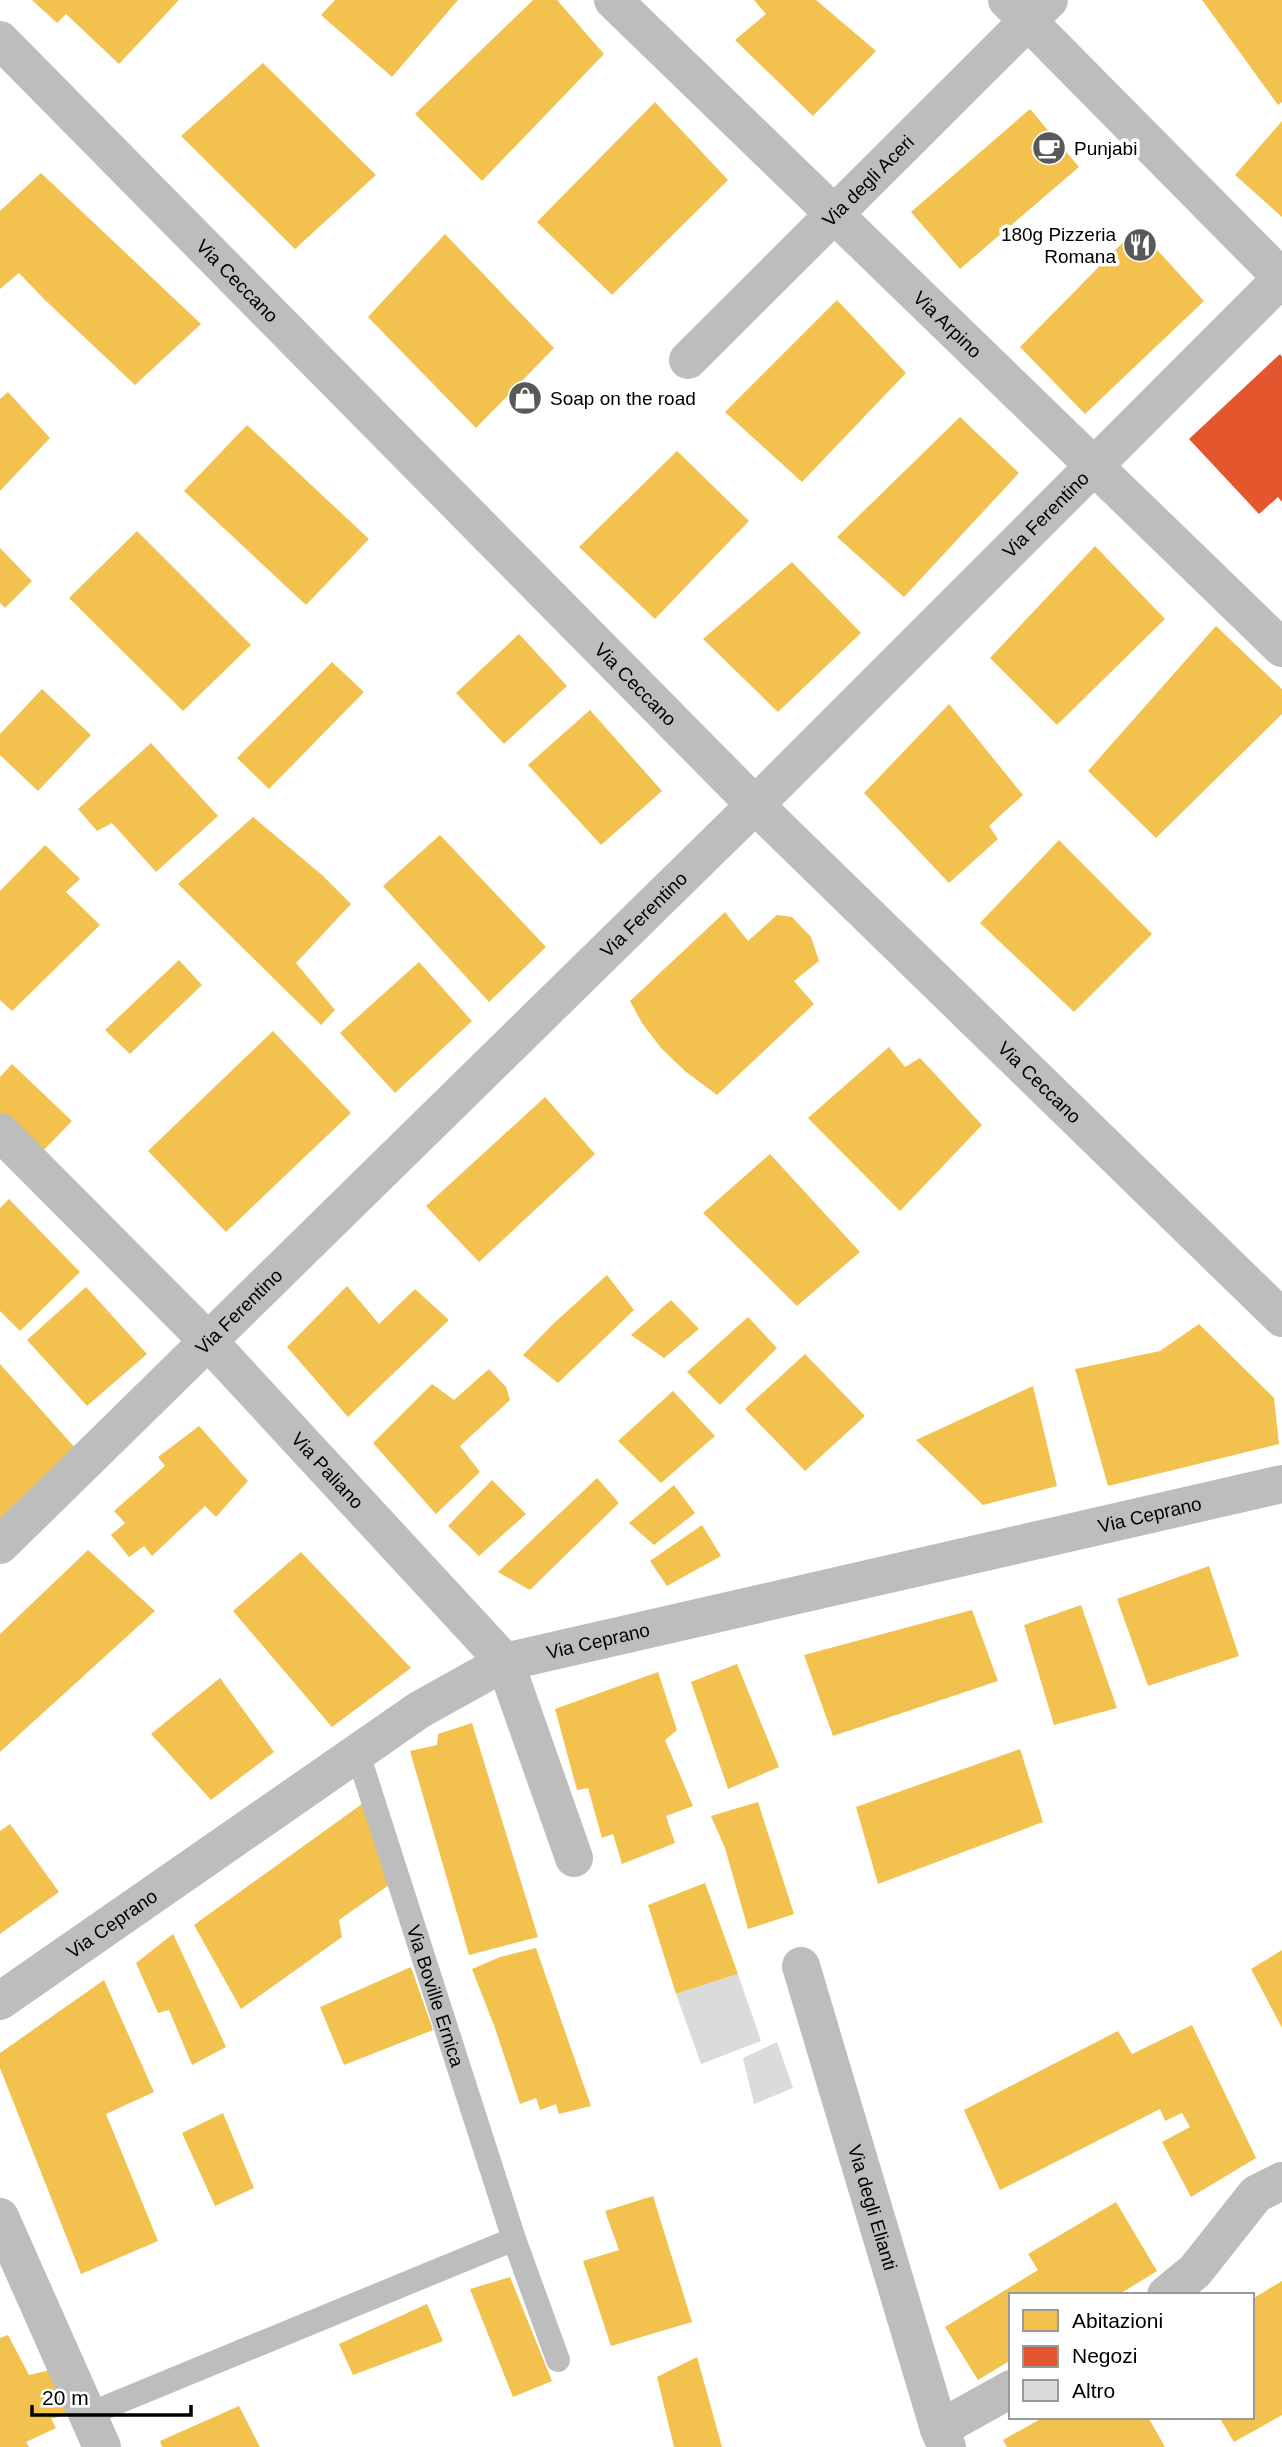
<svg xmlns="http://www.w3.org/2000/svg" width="1282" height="2447" viewBox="0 0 1282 2447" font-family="Arial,sans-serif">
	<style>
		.homes { fill: #f2c14e }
		.shops { fill: #e4572e }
		.building { fill: #dbdbdb }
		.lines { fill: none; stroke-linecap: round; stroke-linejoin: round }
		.lane { stroke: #bdbdbd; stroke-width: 24 }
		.street { stroke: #bdbdbd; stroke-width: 38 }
		.labels { text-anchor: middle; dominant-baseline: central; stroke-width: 7; stroke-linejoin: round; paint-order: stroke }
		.poi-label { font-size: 19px; fill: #000; stroke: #fff; text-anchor: start }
		.street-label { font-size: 19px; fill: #000; stroke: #fff }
	</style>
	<rect width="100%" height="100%" fill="#fff"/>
	<path class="homes" d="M 32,0 L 179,0 L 119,64 L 66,14 L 57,23 Z
		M 335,0 L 458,0 L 392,77 L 321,15 Z
		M 533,0 L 557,0 L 604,54 L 482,181 L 415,114 Z
		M 754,0 L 816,0 L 876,51 L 813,116 L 735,40 L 766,14 Z
		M 1202,0 L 1282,0 L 1282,102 L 1278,105 Z
		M 263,63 L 376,175 L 295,249 L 181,136 Z
		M 655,102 L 728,180 L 612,295 L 537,222 Z
		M 1030,109 L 1079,167 L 960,269 L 911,212 Z
		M 1282,121 L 1282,217 L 1235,175 Z
		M 41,173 L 201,324 L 135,385 L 45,300 L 19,273 L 0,289 L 0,211 Z
		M 1137,228 L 1204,301 L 1085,414 L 1020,347 Z
		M 445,234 L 554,348 L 476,428 L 368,317 Z
		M 837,300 L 906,373 L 802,482 L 725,412 Z
		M 8,392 L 50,438 L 0,491 L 0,399 Z
		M 960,417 L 1019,473 L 904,597 L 837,537 Z
		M 247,425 L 369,539 L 306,605 L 184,491 Z
		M 677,451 L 749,521 L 655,619 L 579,547 Z
		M 137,531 L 251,645 L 183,711 L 69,598 Z
		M 1095,546 L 1165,619 L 1057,725 L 990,658 Z
		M 0,548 L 32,581 L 5,608 L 0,603 Z
		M 792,562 L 861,633 L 778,712 L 703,639 Z
		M 1216,626 L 1282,689 L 1282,714 L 1156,838 L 1088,771 Z
		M 519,634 L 567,686 L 504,744 L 456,693 Z
		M 332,662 L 364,692 L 269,789 L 237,758 Z
		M 42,689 L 91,735 L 38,791 L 0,755 L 0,734 Z
		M 949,704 L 1023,795 L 989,826 L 998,839 L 949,883 L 864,793 Z
		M 590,710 L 662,791 L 601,845 L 528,765 Z
		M 151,743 L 218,816 L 156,872 L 112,823 L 97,831 L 78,809 Z
		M 253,817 L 322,875 L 351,904 L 296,963 L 335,1010 L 321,1025 L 178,884 Z
		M 440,835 L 546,947 L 489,1002 L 383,886 Z
		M 1059,840 L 1152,934 L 1074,1012 L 980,923 Z
		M 45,845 L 80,879 L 66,892 L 100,925 L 12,1011 L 0,1000 L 0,891 Z
		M 725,912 L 748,941 L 777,915 L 792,917 L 811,937 L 819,961 L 794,981 L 814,1004 L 717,1095 L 685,1071 L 661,1048 L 642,1023 L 630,1001 Z
		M 179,960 L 202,985 L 130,1054 L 105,1030 Z
		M 419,962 L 472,1021 L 395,1093 L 340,1033 Z
		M 273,1031 L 351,1113 L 226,1232 L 148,1151 Z
		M 889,1047 L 905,1067 L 920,1058 L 982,1125 L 900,1211 L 808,1118 Z
		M 12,1064 L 72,1121 L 39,1155 L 0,1119 L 0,1077 Z
		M 545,1097 L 595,1154 L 479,1262 L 426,1206 Z
		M 770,1154 L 860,1252 L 797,1306 L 703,1213 Z
		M 9,1199 L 80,1272 L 20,1331 L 0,1311 L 0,1208 Z
		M 607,1275 L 634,1310 L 558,1383 L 523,1355 L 553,1324 Z
		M 347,1286 L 379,1324 L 415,1289 L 449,1320 L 348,1417 L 287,1347 Z
		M 86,1287 L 147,1354 L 87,1406 L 27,1340 Z
		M 671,1300 L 699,1329 L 664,1358 L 631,1335 Z
		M 748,1317 L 777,1348 L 720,1405 L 687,1372 Z
		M 1199,1324 L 1274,1398 L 1279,1444 L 1108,1486 L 1075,1369 L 1160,1351 Z
		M 805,1354 L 865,1416 L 805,1471 L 745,1409 Z
		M 0,1364 L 77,1450 L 0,1521 Z
		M 489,1369 L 506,1387 L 510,1400 L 460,1446 L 480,1472 L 436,1514 L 373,1443 L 432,1384 L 454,1400 Z
		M 1033,1386 L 1057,1486 L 983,1505 L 916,1440 Z
		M 673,1391 L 715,1436 L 661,1483 L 618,1441 Z
		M 199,1426 L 248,1481 L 216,1517 L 205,1506 L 152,1556 L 144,1546 L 129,1557 L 111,1535 L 125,1523 L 114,1511 L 165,1466 L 158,1457 Z
		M 597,1478 L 619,1503 L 530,1590 L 498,1572 Z
		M 492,1480 L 526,1514 L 479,1556 L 448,1526 Z
		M 674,1485 L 695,1513 L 654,1545 L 629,1523 Z
		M 702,1525 L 721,1556 L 667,1586 L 650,1561 Z
		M 88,1550 L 155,1611 L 0,1752 L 0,1634 Z
		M 301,1552 L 411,1668 L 332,1727 L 233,1611 Z
		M 1209,1566 L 1239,1656 L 1148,1686 L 1117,1599 Z
		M 1081,1605 L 1117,1708 L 1054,1725 L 1024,1625 Z
		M 972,1610 L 998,1681 L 833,1736 L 804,1655 Z
		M 737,1664 L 779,1767 L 728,1789 L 691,1682 Z
		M 658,1672 L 677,1730 L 665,1740 L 693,1806 L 666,1816 L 675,1843 L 622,1864 L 613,1834 L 602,1838 L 588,1788 L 577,1790 L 555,1709 Z
		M 220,1678 L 274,1752 L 211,1800 L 151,1734 Z
		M 472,1723 L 538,1937 L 469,1955 L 410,1751 L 437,1745 L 438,1734 Z
		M 1020,1749 L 1043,1822 L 878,1884 L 856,1807 Z
		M 758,1802 L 794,1914 L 748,1929 L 725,1848 L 711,1816 Z
		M 362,1804 L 389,1885 L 339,1920 L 342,1937 L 241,2009 L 194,1925 Z
		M 10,1824 L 59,1892 L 0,1934 L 0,1831 Z
		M 705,1883 L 738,1974 L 676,1994 L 648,1905 Z
		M 173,1934 L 226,2047 L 192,2065 L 169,2010 L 158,2013 L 136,1963 Z
		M 536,1948 L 591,2106 L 559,2114 L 556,2104 L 540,2110 L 536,2098 L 520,2104 L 495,2028 L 472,1969 L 500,1957 Z
		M 1282,1950 L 1282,2028 L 1251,1969 Z
		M 411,1967 L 433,2030 L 344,2065 L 320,2007 Z
		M 104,1980 L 154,2092 L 106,2114 L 158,2241 L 81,2274 L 0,2068 L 0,2053 Z
		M 1192,2025 L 1256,2158 L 1191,2197 L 1162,2142 L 1190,2127 L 1182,2113 L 1165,2121 L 1160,2109 L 1000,2190 L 964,2110 L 1118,2031 L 1132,2054 Z
		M 223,2113 L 254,2188 L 215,2206 L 182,2133 Z
		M 653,2196 L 692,2322 L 611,2346 L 583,2261 L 619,2250 L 605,2211 Z
		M 1116,2202 L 1157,2271 L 1118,2295 L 1011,2295 L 1011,2360 L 978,2380 L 945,2327 L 1038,2270 L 1028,2254 Z
		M 510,2277 L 552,2381 L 513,2397 L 470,2289 Z
		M 1282,2281 L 1282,2415 L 1234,2442 L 1219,2417 L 1252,2417 L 1252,2299 Z
		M 427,2304 L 443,2341 L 353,2375 L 339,2344 Z
		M 8,2335 L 29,2375 L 50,2370 L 69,2414 L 51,2419 L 56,2428 L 26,2442 L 29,2447 L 0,2447 L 0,2338 Z
		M 697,2357 L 722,2447 L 674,2447 L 657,2377 Z
		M 239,2406 L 260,2447 L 162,2447 L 160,2441 Z
		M 1044,2417 L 1148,2417 L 1165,2447 L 1007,2447 L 1003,2440 Z"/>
	<path class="shops" d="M 1280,354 L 1282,357 L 1282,502 L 1278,497 L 1259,514 L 1189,439 Z"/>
	<path class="building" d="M 738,1974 L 761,2041 L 701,2064 L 676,1994 Z
		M 777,2042 L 793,2088 L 754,2104 L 743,2058 Z"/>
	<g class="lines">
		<g class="lane">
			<path id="s1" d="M 358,1754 L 514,2239 L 558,2360"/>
			<path d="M 87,2415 L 514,2239"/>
		</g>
		<g class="street">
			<path id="s2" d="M 613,0 L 1282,648"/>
			<path id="s3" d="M 0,40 L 755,805 L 1282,1318"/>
			<path id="s4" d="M 688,360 L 1049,0"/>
			<path id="s5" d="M 0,1132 L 209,1342 L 505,1662 L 574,1858"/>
			<path id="s6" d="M 0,1545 L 755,805 L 1282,278 L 1007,0"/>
			<path id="s7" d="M 801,1966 L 939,2429 L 947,2447"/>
			<path id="s8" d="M 0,2001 L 419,1710 L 505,1662 L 1282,1484"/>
			<path d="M 0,2217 L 102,2447"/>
			<path d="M 1166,2295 L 1195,2271 L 1256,2194 L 1282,2181"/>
			<path d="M 939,2429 L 1011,2389"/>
		</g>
	</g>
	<defs>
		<g id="cafe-disc" transform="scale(1.75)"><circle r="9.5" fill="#595959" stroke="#fff"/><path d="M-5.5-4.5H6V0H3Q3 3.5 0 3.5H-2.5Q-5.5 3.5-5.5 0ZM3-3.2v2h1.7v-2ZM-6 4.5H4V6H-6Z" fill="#fff"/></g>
		<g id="restaurant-disc" transform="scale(1.75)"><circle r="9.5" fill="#595959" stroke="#fff"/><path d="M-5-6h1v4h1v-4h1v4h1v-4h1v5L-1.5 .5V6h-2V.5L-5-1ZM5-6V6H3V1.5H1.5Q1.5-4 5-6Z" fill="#fff"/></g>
		<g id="shop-disc" transform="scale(1.75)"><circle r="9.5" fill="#595959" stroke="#fff"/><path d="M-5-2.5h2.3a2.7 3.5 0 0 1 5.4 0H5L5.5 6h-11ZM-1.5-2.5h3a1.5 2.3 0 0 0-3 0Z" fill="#fff"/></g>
	</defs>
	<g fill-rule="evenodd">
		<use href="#cafe-disc" x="1049" y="148"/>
		<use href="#restaurant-disc" x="1140" y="245"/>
		<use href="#shop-disc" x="525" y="398"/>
	</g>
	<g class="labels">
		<g class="poi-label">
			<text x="1074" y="148">Punjabi</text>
			<text x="1116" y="234" text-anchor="end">180g Pizzeria<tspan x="1116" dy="22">Romana</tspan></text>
			<text x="550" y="398">Soap on the road</text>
		</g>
		<g class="street-label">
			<text stroke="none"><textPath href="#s4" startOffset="254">Via degli Aceri</textPath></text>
			<text stroke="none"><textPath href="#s3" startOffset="338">Via Ceccano</textPath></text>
			<text stroke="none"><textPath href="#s2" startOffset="466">Via Arpino</textPath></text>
			<text stroke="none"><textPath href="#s6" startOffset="1468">Via Ferentino</textPath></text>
			<text stroke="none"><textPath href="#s3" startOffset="905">Via Ceccano</textPath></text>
			<text stroke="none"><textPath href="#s6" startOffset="901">Via Ferentino</textPath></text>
			<text stroke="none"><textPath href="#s3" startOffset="1472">Via Ceccano</textPath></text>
			<text stroke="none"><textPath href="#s6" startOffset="334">Via Ferentino</textPath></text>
			<text stroke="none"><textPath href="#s5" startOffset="471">Via Paliano</textPath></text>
			<text stroke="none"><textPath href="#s8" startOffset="1270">Via Ceprano</textPath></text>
			<text stroke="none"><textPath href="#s8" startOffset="704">Via Ceprano</textPath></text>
			<text stroke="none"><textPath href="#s8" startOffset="136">Via Ceprano</textPath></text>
			<text stroke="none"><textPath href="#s1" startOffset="254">Via Boville Ernica</textPath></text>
			<text stroke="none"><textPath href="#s7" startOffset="252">Via degli Elianti</textPath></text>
		</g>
	</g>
	<rect x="1009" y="2293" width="245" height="126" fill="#ffffff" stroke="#999999" stroke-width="2"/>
	<rect x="1023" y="2310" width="35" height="21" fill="#f2c14e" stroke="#999999" stroke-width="2"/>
	<text x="1072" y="2328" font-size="21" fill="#000000">Abitazioni</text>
	<rect x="1023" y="2346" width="35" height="21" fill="#e4572e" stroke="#999999" stroke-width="2"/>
	<text x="1072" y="2363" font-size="21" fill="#000000">Negozi</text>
	<rect x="1023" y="2380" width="35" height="21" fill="#dbdbdb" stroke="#999999" stroke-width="2"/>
	<text x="1072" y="2398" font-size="21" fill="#000000">Altro</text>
	<path d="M32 2405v10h159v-10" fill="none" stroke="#000000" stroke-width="3.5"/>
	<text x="42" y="2405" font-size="21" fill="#000000" stroke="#ffffff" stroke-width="5" paint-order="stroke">20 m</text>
</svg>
